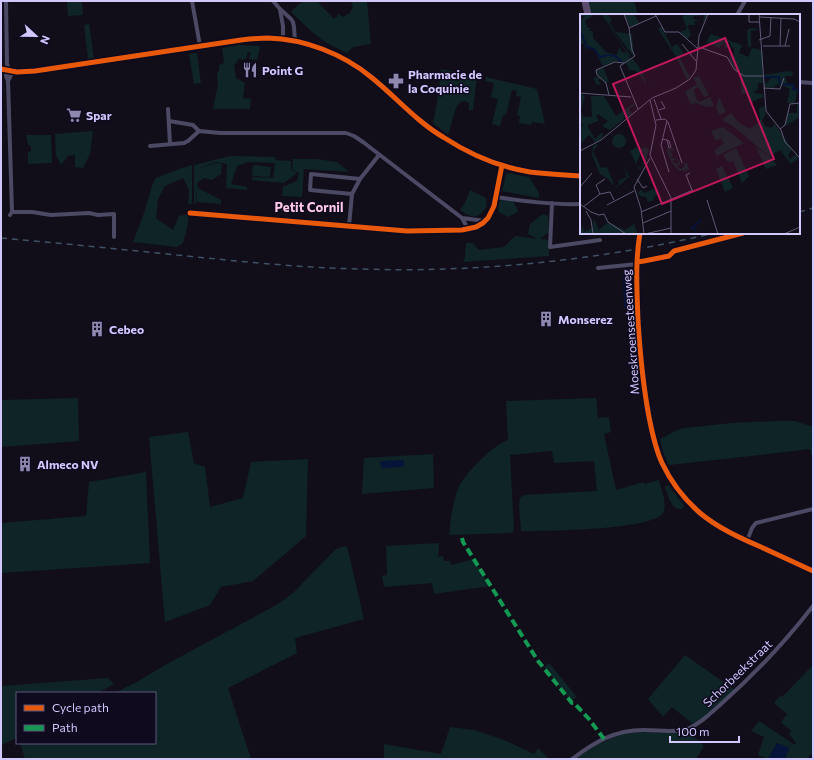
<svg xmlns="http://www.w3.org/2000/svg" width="814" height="760" viewBox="0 0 814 760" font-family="Commissioner,sans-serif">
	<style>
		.green { fill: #0e2427 }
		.water { fill: #06143a }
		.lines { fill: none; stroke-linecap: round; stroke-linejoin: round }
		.street { stroke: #4c4964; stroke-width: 4 }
		.secondary { stroke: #524f6e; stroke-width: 6 }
		.primary { stroke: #5b4c6d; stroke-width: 7 }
		.rail { stroke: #3f5165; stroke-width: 1.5; stroke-dasharray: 6 5; stroke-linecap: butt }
		.quiet { stroke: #139951; stroke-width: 4; stroke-dasharray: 8 4; stroke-linecap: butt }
		.cycleway-casing { stroke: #0f0a1e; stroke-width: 8 }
		.cycleway { stroke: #e8590c; stroke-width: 5 }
		.labels { text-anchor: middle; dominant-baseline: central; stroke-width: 3; stroke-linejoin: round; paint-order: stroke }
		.poi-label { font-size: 12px; font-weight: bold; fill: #d2c8ff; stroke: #0f0a1e; text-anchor: start }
		.street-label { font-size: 12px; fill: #d2c8ff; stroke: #0f0a1e }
		.neighbourhood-label { font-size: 13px; font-weight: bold; fill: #ffcae8; stroke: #0f0a1e }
		.inset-river { fill: none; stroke: #06143a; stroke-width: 2 }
		.inset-road { fill: none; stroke: #5e5876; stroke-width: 1 }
		.view { fill: #c2185b; fill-opacity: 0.15; stroke: #c2185b; stroke-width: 2 }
		.inset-edge { fill: none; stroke: #d2c8ff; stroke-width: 2 }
	</style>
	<rect width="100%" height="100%" fill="#110e1a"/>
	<path class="green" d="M 67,1 L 82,1 L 83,15 L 68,16 Z
		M 305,1 L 317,1 L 334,19 L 339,14 L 343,17 L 350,13 L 353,7 L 351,1 L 367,1 L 371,44 L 353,47 L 347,53 L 325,42 L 312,32 L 291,12 L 299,4 Z
		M 588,1 L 634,1 L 638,15 L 591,15 Z
		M 89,24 L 94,58 L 88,59 L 84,25 Z
		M 240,45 L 260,46 L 257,60 L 249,59 L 251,53 L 248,52 L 246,59 L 242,60 L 240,58 L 234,65 L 236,78 L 245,83 L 243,98 L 251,99 L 250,109 L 213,109 L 218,84 L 217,72 L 219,71 L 219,65 L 224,63 L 222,48 Z
		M 197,53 L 201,83 L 194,84 L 189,54 Z
		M 441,69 L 477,76 L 473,110 L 469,110 L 469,103 L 465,101 L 460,102 L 456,108 L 448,135 L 433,123 L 437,103 Z
		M 486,77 L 537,89 L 545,124 L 532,122 L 531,125 L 519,123 L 520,116 L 517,115 L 521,97 L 516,96 L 517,91 L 512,90 L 506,115 L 503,115 L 500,126 L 492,124 L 498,99 L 491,97 L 494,83 L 485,81 Z
		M 93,131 L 90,154 L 83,168 L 75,167 L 75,155 L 68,156 L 61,165 L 56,155 L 55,134 Z
		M 26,135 L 51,135 L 52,163 L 28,164 L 28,152 L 31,151 L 31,146 L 28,145 Z
		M 230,156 L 275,157 L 275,160 L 291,161 L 291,170 L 297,173 L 284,183 L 252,180 L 252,177 L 273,178 L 275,163 L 248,162 L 237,166 L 231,184 L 247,187 L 247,190 L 226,188 L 227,164 L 216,162 L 197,169 L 216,163 L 222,164 L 221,174 L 212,180 L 204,178 L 197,183 L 198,188 L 221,200 L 221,204 L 197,202 L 197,188 L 196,204 L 194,204 L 194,165 Z
		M 293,159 L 316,159 L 337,162 L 349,172 L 304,169 L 302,197 L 282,196 L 283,187 L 297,181 L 299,173 L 292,170 Z
		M 192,165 L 192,204 L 188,204 L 189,190 L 183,178 L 165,186 L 158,199 L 156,218 L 173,230 L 179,216 L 189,214 L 187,228 L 183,243 L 177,247 L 133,242 L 144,213 L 153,183 L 156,178 L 179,169 Z
		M 253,165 L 271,167 L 270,177 L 252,176 Z
		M 508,173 L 529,177 L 539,193 L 539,198 L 502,191 L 506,175 Z
		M 470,190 L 486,198 L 486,203 L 487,206 C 478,220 472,218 460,210 L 465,203 Z
		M 501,200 L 512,200 L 517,208 L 518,211 L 516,213 L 508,217 L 499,212 L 498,210 L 499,202 Z
		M 543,214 L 548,216 L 549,232 L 540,239 L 549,240 L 549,256 L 463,262 L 465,257 L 466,243 L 473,243 L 479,250 L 504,247 L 515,236 L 538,239 L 528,234 L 530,224 Z
		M 78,398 L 79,441 L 1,447 L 1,400 Z
		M 594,398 L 596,398 L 598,418 L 609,417 L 611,432 L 604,434 L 616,490 L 644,482 L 644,484 L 659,480 C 661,489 668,505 663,513 C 653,530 544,531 521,531 C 521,524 517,502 521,497 C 522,496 523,496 524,495 L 597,491 L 594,461 L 554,463 L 552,451 L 510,455 L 514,529 L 512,533 L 449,535 C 451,520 452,504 458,489 C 463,475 493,445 508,440 L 506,401 Z
		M 778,421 L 795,421 L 813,427 L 813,462 L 810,449 L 760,455 L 669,465 L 663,452 L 660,439 L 677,430 L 685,428 L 732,423 Z
		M 188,432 L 194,463 L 205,467 L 210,507 L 243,498 L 251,462 L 308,459 L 306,536 L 253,581 L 221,587 L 210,605 L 165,622 L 149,437 Z
		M 433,454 L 434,488 L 362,494 L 364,458 Z
		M 146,472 L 150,563 L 1,573 L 1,523 L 86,516 L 89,482 Z
		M 667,485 L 669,486 L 683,504 L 684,506 L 682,509 C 671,510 668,495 665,487 Z
		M 439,543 L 438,557 L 443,556 L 444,561 L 450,561 L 451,565 L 474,559 L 490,586 L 434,594 L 432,583 L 384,587 L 382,576 L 387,575 L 386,546 Z
		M 347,546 L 364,619 L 295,638 L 297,653 L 228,688 L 251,759 L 25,759 L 20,743 L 155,743 L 155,693 L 114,693 L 135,683 L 165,665 L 278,604 L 294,592 L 335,550 L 341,547 Z
		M 685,655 L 735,690 L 701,720 L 693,724 L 672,707 L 663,717 L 648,699 Z
		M 549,663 L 577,697 L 571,701 L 544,667 Z
		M 813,665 L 813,752 L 807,759 L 785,759 L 789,748 L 777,743 L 768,759 L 758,755 L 764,737 L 751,731 L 759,721 L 795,745 L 796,743 L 789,734 L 791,731 L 781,722 L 787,714 L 774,703 L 780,696 L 782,697 Z
		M 108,678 L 114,684 L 98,693 L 17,693 L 17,738 L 1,745 L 1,686 Z
		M 450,727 L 474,730 L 504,740 L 534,754 L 538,748 L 549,759 L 384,759 L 384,744 L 441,754 Z
		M 686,731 L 698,740 L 704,746 L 696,759 L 576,759 L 596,745 L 622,734 L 638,732 L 673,733 Z"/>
	<path class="water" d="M 623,276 L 629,276 L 631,307 L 624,308 Z
		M 403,460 L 404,461 L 405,464 L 402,467 L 383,468 L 381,467 L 380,462 L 381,461 Z
		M 777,743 L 789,748 L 785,759 L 768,759 Z"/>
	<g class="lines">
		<path class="street" d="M 6,1 L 7,64 L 11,75 L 8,81
			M 192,1 L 200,46
			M 273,1 L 280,9 L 291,19 L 293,22 L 294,27 L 295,42
			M 280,10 L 283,26 L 283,39
			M 737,15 L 745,1
			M 8,70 L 6,76 L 8,81 L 12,212 L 10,215
			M 799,82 L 813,83
			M 168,109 L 170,144
			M 169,121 L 193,125 L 199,131 L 220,133 L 346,133 L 354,136 L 363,142 L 462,218 L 468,229
			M 150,146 L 184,143 L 188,141 L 199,131
			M 360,179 L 352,194 L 310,190 L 311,174 L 360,179 L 379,155
			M 496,197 C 524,201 553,205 581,204
			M 552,203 L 550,247 L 600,240
			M 12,212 L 32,212 L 51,215 L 89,213 L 98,215 L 114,214 L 114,237
			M 190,213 L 407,231 L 462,230 L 476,227 L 483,223 L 488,218 L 494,206 L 502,165
			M 462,218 L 485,221
			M 349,226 L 352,194
			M 598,268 L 637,264
			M 747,541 L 752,528 L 756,523 L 813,509
			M 572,759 C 595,742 614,730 644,730 C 659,730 673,733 687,729 C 700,724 711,713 721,704 C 755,674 785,642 813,606"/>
		<path class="secondary" d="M 1,69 L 17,72 L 35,71 L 241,40 C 250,39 259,38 268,38 C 305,39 343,54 371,77 C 396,97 416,121 443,137 C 469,154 499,167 530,172 C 547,174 564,175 581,176"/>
		<path class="primary" d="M 585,1 L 588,15
			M 640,233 C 635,262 637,291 638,321 C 640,353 643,385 649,417 C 652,432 655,448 662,463 C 671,482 684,499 700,513 C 718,528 740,538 761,547 C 778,555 796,563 813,571"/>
		<path class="rail" d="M 799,212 L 813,208
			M 1,238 C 69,244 138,251 206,258 C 257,263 309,268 361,269 C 480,273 600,260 715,233"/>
		<path class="quiet" d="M 462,538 L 463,542 L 538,661 L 543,667 L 572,703 L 574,703 L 589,719 L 604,739"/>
		<g class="cycleway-casing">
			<path id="cycleway" d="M 1,69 L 17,72 L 35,71 L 241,40 C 250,39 259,38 268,38 C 305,39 343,54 371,77 C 396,97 416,121 443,137 C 469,154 499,167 530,172 C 547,174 564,175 581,176
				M 190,213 L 407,231 L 462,230 L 476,227 L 483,223 L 488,218 L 494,206 L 502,165
				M 640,233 C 635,262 637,291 638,321 C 640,353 643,385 649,417 C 652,432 655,448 662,463 C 671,482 684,499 700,513 C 718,528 740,538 761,547 C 778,555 796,563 813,571
				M 637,262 L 644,261 L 669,256 L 674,251 L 743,233"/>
		</g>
		<use href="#cycleway" class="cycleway"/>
	</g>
	<defs>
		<g id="restaurant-bare" transform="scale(1.2)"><path d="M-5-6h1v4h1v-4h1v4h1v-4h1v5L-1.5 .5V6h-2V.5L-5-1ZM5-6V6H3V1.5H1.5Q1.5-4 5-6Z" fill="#8e87af" stroke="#0f0a1e" stroke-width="2.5" paint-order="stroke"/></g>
		<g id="pharmacy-bare" transform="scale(1.2)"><path d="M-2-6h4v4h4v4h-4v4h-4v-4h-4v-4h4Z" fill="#8e87af" stroke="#0f0a1e" stroke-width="2.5" paint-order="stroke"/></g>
		<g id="supermarket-bare" transform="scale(1.2)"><path d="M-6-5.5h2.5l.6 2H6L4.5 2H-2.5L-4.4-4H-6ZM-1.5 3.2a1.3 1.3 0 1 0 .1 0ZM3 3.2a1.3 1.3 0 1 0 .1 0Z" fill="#8e87af" stroke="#0f0a1e" stroke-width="2.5" paint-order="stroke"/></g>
		<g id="building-bare" transform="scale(1.2)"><path d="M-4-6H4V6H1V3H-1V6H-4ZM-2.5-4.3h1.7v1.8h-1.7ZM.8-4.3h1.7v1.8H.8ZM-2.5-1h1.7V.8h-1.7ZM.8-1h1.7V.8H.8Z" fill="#8e87af" stroke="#0f0a1e" stroke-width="2.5" paint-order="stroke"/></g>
	</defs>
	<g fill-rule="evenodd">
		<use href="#restaurant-bare" x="250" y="70"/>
		<use href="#pharmacy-bare" x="396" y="81"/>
		<use href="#supermarket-bare" x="74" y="115"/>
		<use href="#building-bare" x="546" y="319"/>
		<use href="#building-bare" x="97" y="329"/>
		<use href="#building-bare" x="25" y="464"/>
	</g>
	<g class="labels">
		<g class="poi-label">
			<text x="262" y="70">Point G</text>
			<text x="408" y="74">Pharmacie de<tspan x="408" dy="14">la Coquinie</tspan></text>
			<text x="86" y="115">Spar</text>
			<text x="558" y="319">Monserez</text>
			<text x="109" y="329">Cebeo</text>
			<text x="37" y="464">Almeco NV</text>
		</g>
		<g class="street-label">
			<text transform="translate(630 332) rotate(-94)">Moeskroensesteenweg</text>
			<text transform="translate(737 673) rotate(-44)">Schorbeekstraat</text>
		</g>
		<g class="neighbourhood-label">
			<text x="309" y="207">Petit Cornil</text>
		</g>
	</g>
	<g transform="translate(580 14)">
		<rect width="220" height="220" fill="#110e1a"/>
		<path d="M 2,0 L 15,0 L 5,7 L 8,14 L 11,14 L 9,17 L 13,17 L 13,24 L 26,38 L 36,41 L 40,33 L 42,38 L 47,39 L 20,0 L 52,44 L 48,41 L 50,46 L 53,45 L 79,80 L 62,58 L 67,72 L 60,61 L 54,56 L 50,57 L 46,49 L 37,47 L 23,52 L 14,35 L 6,33 L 6,39 L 4,29 L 0,30 L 0,5 L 5,3 L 1,2 ZM 21,0 L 28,0 L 32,7 L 29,8 L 36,18 L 52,20 L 54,43 ZM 44,0 L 54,0 L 59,9 L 50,13 ZM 109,0 L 127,0 L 123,10 L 124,1 L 114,2 L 113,5 L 119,6 L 115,7 L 114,14 L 114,11 L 107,11 L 111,21 L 107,25 L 100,18 L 107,15 L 102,2 ZM 81,12 L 92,33 L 97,30 L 104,40 L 100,44 L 110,63 L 107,66 L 95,41 L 78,15 ZM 171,14 L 179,15 L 171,17 L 171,34 L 168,32 L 167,16 ZM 131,20 L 162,31 L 159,39 L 168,43 L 172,34 L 182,36 L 183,69 L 178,69 L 178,75 L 173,79 L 183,80 L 183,83 L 169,89 L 167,80 L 162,80 L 160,66 L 161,61 L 166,63 L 156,58 L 149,45 L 150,41 L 154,42 L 154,34 L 151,33 L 150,28 L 145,29 L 148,33 L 145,35 L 144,28 L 139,34 L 126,28 ZM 23,53 L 29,68 L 26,69 L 21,64 L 18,66 L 21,70 L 17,71 L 13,64 L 19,63 L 16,56 ZM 209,57 L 213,58 L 212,62 L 205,62 L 207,70 L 214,70 L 214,75 L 220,77 L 217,77 L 215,89 L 207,89 L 210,75 L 199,70 L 197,72 L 196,70 L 194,74 L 184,73 L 183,65 L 186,70 L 191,64 L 183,63 L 183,61 ZM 119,62 L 129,81 L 124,83 L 118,73 L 114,75 L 115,82 L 119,88 L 130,83 L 134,92 L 126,93 L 116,89 L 111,91 L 105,78 L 117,70 L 113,64 ZM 0,80 L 5,81 L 1,97 L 3,103 L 12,103 L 11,82 L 24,82 L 36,102 L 54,89 L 55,91 L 49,95 L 52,100 L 46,104 L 44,101 L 45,104 L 30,116 L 22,112 L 28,107 L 18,100 L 16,102 L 19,107 L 7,111 L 15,125 L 22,118 L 23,123 L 16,129 L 9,121 L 0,130 L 0,114 L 3,112 L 0,106 ZM 139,83 L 146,98 L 139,101 L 136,93 ZM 217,89 L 220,90 L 220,103 L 205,112 L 208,99 L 217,99 ZM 184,92 L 186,100 L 182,106 L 185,112 L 191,114 L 195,110 L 212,135 L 208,142 L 210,145 L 216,140 L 219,144 L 211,150 L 200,136 L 190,143 L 154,113 L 142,106 L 151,99 L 158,108 L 170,115 L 180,107 L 179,94 ZM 143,113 L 164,129 L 137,142 L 134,137 L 144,129 L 141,125 L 135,126 L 131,117 ZM32 127a7 7 0 1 1 14 0a7 7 0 1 1-14 0ZM 86,128 L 88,135 L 93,134 L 94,137 L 90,136 L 93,142 L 90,143 L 95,145 L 95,143 L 96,146 L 92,147 L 97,150 L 99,145 L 100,150 L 97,153 L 102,155 L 105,151 L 102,150 L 107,149 L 109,156 L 100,157 L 96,154 L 91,147 L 88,140 ZM 19,129 L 13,137 L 21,154 L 27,153 L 35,173 L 39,171 L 38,167 L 47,163 L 44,152 L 47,158 L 49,163 L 36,174 L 27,164 L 20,160 L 12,141 L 13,132 ZM 57,133 L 59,136 L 66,133 L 69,136 L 66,147 L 60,156 L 57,152 L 61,154 L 64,146 L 63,138 L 61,138 L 56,150 L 50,137 ZM 176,133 L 191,144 L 197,151 L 186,155 ZM 156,134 L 169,162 L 162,169 L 153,147 L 148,148 L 143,141 ZM 142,152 L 153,174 L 145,178 L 136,155 ZM 73,175 L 80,179 L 73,184 L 74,186 L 68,188 L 66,183 L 60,182 L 58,178 L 61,176 L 65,179 ZM 14,205 L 19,216 L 28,208 L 45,216 L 54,210 L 58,220 L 0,220 L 0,213 L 3,213 L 4,218 L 12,214 Z" fill="#0e2427"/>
		<path class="inset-river" d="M 0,17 L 7,33 L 14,35 L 20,43 L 28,41M 29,41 L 35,42 L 42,48M 184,63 L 199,63 L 200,70M 203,70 L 214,71 L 213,75 L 220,77M 116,216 L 112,214 L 121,206"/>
		<path class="inset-road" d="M 44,0 L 49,14M 75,0 L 85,18 L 99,18 L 118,35M 169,0 L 169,8 L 179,8M 179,0 L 186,97 L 201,116 L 205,128 L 220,144M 179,3 L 214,5 L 220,8M 179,26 L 190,22 L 191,3M 102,30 L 116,47M 183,32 L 210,32M 200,32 L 201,4M 205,32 L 209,15M 119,33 L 147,43 L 154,55 L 164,62 L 183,62M 183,74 L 200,75 L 204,64M 0,79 L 51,83M 29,81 L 26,69 L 17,61 L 16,56 L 35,48 L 44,49M 74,85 L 81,105M 70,86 L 76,111 L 70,141 L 91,184 L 91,220M 58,95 L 40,52 L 55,42 L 52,36 L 49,14 L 76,2M 79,96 L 85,94 L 81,87M 76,106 L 85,105 L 88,108 L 102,149M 87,107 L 81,131 L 89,158M 200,115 L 205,111 L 210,90 L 220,89M 82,125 L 87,126 L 89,134 L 91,133 L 89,127 L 87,126M 0,137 L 21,126 L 72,84 L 96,74 L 110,65 L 116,56 L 119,22 L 128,0M 110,159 L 106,161 L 112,176M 57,165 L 63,174 L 67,172M 0,173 L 12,159M 20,180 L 16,171 L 25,165M 127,186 L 138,220M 0,190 L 11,198 L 19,201 L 24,200 L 28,208 L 46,220M 27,191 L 54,177M 3,193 L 20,180 L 30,178 L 34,186M 6,197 L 11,206 L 13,220M 61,198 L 113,176M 63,209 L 91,197M 64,220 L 61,195 L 54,173 L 70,144M 65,220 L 91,214M 204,220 L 220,213"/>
		<path class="view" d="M 145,24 L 194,145 L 82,190 L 33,70 Z"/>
		<rect width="220" height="220" class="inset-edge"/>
	</g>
	<rect width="814" height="760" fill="none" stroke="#d2c8ff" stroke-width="4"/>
	<rect x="16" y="692" width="140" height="52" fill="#0f0a1e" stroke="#5d5678"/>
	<rect x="24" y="705" width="20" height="6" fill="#e8590c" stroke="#5d5678"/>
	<text x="52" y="712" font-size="12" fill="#d2c8ff">Cycle path</text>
	<rect x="24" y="725" width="20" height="6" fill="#139951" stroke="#5d5678"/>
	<text x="52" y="732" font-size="12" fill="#d2c8ff">Path</text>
	<g transform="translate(36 36) rotate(112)" stroke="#0f0a1e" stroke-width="3" paint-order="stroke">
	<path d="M0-3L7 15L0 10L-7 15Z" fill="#d2c8ff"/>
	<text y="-6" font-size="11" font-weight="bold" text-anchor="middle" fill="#d2c8ff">N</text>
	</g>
	<path d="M670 736v6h69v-6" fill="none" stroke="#d2c8ff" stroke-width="2"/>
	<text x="676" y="736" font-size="12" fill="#d2c8ff" stroke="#0f0a1e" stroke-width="3" paint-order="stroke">100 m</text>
</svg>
